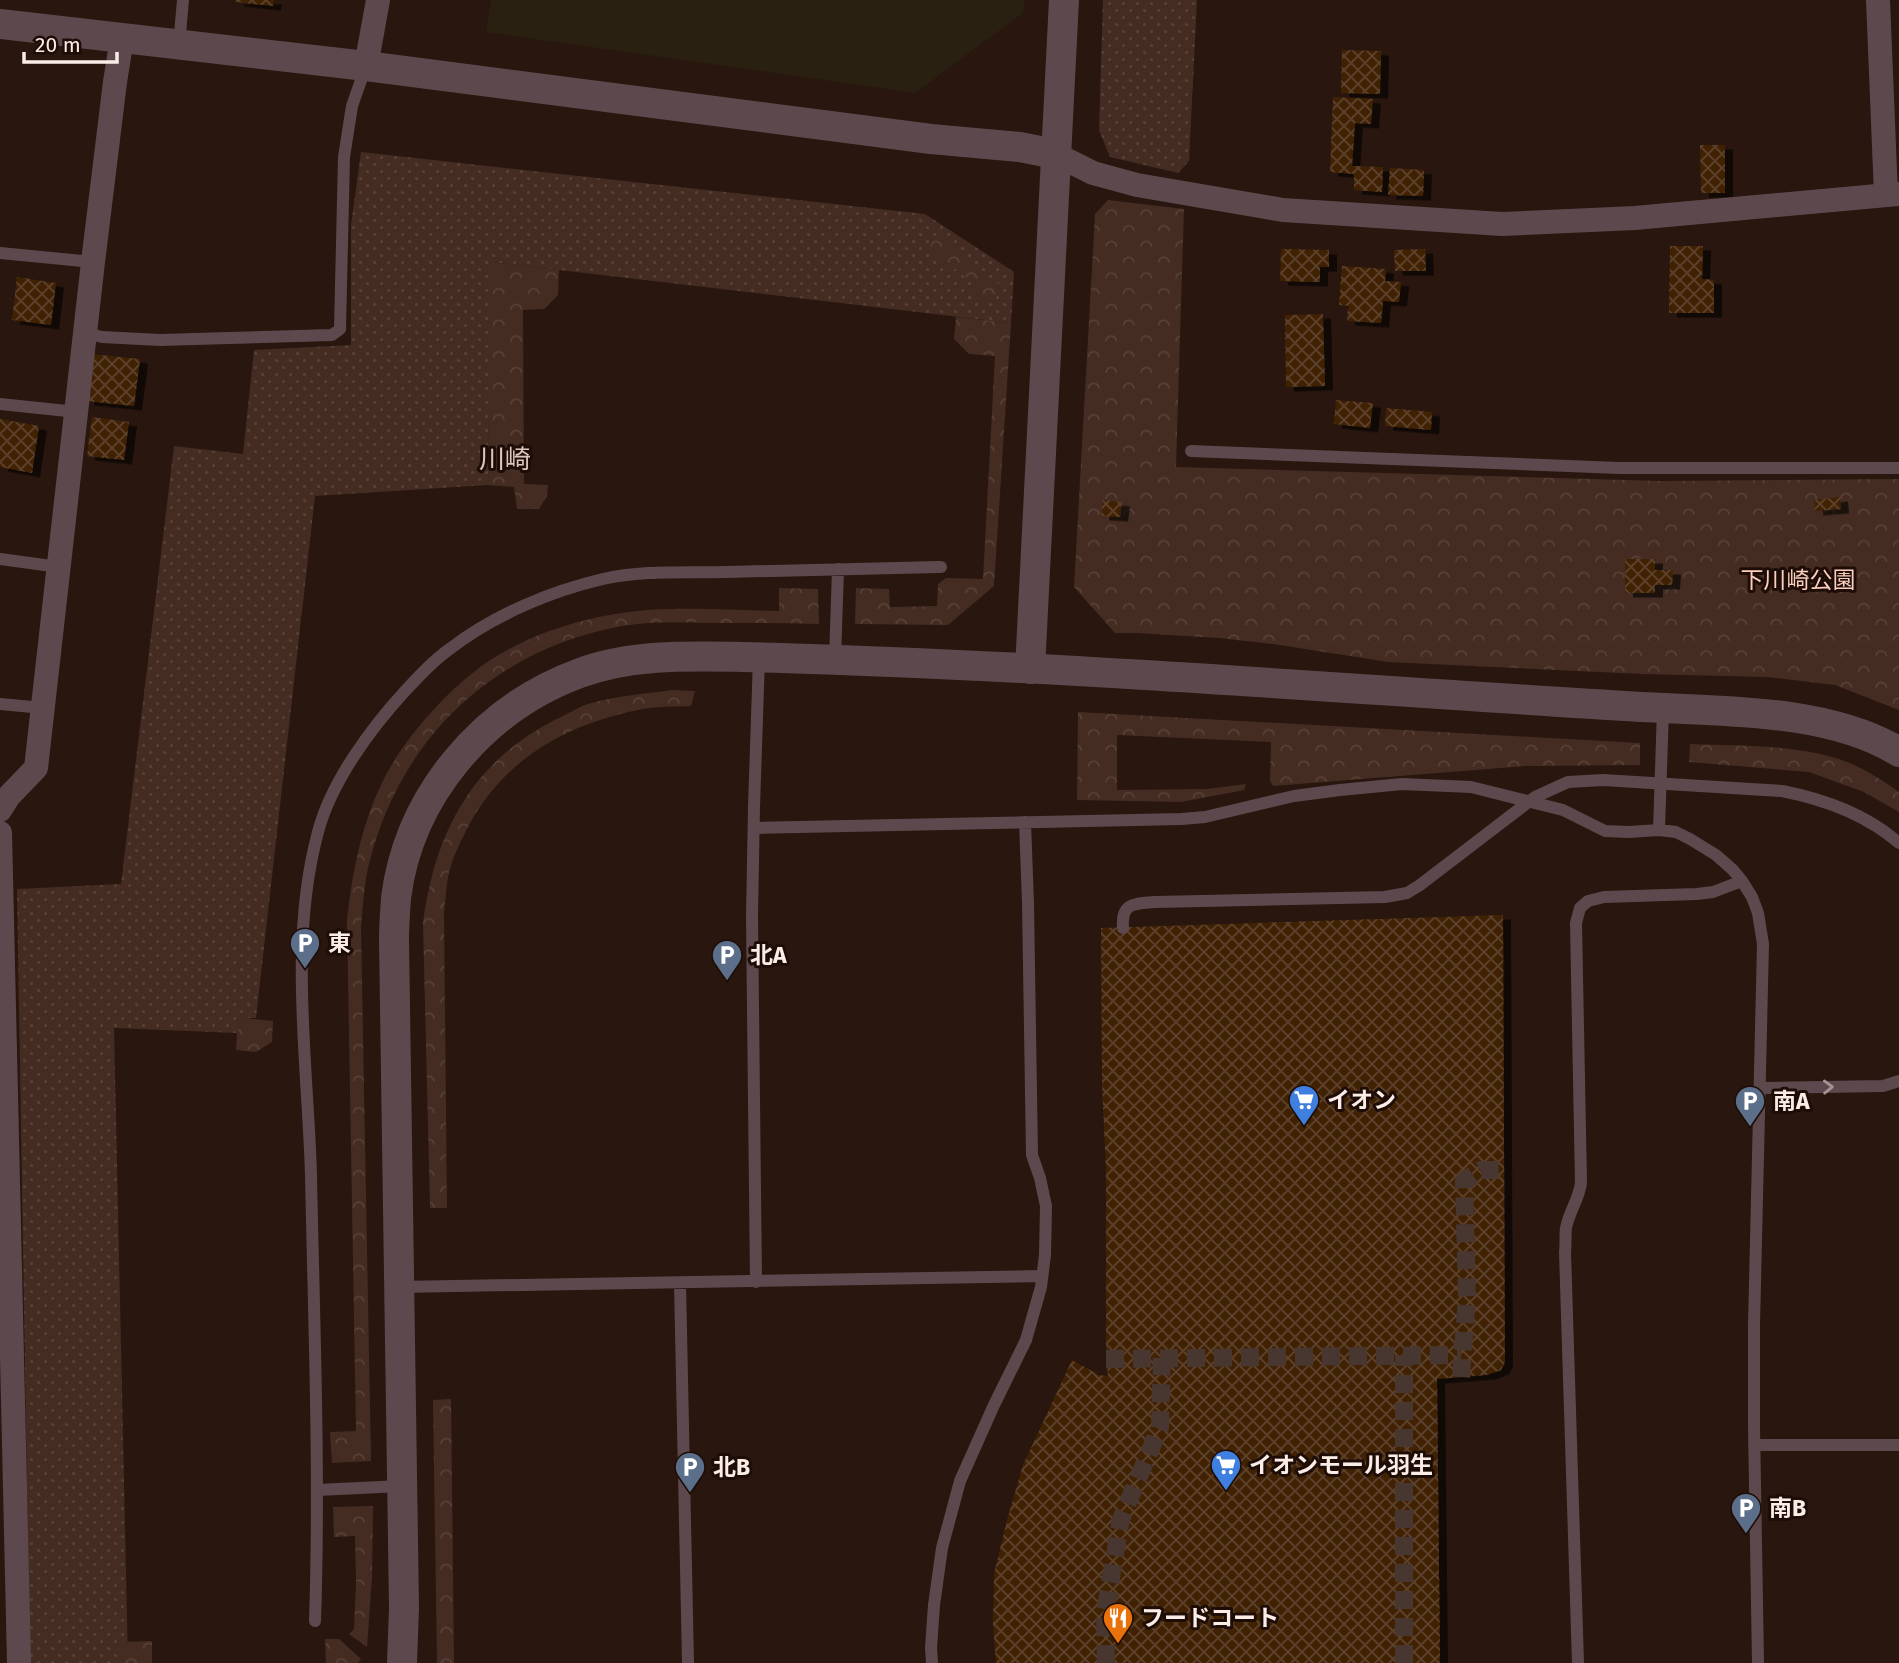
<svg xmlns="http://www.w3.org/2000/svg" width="1899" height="1663" viewBox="0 0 1899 1663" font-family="'Fira Sans','Noto Sans JP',sans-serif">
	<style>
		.industrial { fill: #2a2011 }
		.grass { fill: url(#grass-dots) }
		.forest { fill: url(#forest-crowns) }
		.building { fill: url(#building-cross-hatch); filter: url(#shadow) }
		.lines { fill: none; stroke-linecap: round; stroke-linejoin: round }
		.pedestrian-tunnel { stroke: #483630; stroke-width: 18; stroke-dasharray: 18 9; stroke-linecap: butt }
		.service { stroke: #5d494d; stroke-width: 12 }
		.minor { stroke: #5d494d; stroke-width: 24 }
		.tertiary { stroke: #5d494d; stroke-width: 30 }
		.service-bridge { stroke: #5d494d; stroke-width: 12 }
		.oneway { stroke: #a49393 }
		.labels { text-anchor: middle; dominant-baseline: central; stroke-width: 6; stroke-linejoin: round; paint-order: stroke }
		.park-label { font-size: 23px; fill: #fbcfbe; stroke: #1e0d06 }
		.poi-label { font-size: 23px; font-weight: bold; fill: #faede8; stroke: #1e0d06; text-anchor: start }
		.quarter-label { font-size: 26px; fill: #dfc6bc; stroke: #1e0d06 }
	</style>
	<defs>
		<pattern id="grass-dots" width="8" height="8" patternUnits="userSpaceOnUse" patternTransform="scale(1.75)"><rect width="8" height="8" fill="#442c22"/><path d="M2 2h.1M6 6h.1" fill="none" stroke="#574137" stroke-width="1.8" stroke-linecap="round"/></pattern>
		<pattern id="forest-crowns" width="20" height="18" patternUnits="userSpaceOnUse" patternTransform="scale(1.75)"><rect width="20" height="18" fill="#442c22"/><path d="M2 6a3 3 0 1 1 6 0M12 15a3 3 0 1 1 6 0" fill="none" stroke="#574137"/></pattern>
		<pattern id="building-cross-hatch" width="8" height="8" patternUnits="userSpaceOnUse" patternTransform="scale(1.75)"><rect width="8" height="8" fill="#412306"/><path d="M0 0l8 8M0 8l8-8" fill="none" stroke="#5d432a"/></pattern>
		<filter id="shadow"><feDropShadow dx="8" dy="4.5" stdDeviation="0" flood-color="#0009"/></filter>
	</defs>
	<rect width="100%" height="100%" fill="#28160f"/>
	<path class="industrial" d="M 491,0 L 1024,0 L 1023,13 L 915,93 L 486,32 Z"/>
	<path class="grass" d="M 1103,0 L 1197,0 L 1189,161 L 1178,173 L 1110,157 L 1099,130 Z
		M 361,152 L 925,214 L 1014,272 L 1011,323 L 491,262 L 488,485 L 315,496 L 256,1018 L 244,1018 L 237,1033 L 114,1028 L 128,1663 L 30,1663 L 17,889 L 121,884 L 174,446 L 243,454 L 254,350 L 351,345 L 351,225 Z"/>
	<path class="forest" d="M 1108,200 L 1184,209 L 1176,467 L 1660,481 L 1899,479 L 1899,710 L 1835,685 L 1767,677 L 1642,674 L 1388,662 L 1273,644 L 1219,638 L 1136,633 L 1115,633 L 1074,587 L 1095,214 Z
		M 939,236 C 955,245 963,261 975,273 C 982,279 993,279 1001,285 L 992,301 L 986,304 C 976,297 976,289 969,280 C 960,269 946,265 933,260 L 929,254 L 931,243 Z
		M 490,262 L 559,270 L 558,295 L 544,309 L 523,310 L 524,484 L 548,485 L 547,496 L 539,509 L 517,509 L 514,487 L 488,485 Z
		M 956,317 L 1011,323 L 994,586 L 948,625 L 855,624 L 856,588 L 889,589 L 890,607 L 937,606 L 938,584 L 946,578 L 983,579 L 995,356 L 969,354 L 954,339 Z
		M 779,588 L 818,589 L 819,624 C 783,623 748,623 712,623 C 682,622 652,621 622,626 C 494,649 400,738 369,864 C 364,884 363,906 361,927 L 371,1461 L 332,1463 L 330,1432 L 356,1431 L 347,921 C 352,874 361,826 382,783 C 403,738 453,683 495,657 C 531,635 573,621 615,614 C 668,605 725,610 779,611 Z
		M 672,690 L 695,691 L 691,706 C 675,707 658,706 643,709 C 569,723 506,757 469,825 C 462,839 454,854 450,869 C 446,883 446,898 444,912 L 447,1208 L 430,1208 L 423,923 C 435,831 473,760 559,718 C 568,714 578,707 588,704 C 615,696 644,694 672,690 Z
		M 1078,712 L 1640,743 L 1640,765 L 1526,766 L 1273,786 L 1270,781 L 1271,742 L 1117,735 L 1117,790 L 1207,789 L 1246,784 L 1244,790 L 1181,802 L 1077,800 Z
		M 1690,744 C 1740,746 1794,744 1842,760 C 1863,768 1881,779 1899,792 L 1899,812 L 1864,792 L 1809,772 L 1689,762 Z
		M 244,1018 L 273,1021 L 272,1042 L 256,1052 L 236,1050 L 237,1033 Z
		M 451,1399 L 454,1663 L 437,1663 L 433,1400 Z
		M 373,1506 L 372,1577 L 367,1647 L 349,1634 L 354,1629 L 356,1583 L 355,1536 L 334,1537 L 333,1507 Z
		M 325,1639 L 339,1639 L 361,1659 L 358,1663 L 326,1663 Z
		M 152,1641 L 152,1663 L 120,1663 L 120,1642 Z"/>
	<path class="building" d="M 236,0 L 274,0 L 273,6 L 236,2 Z
		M 1342,50 L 1381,51 L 1380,94 L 1341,93 Z
		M 1333,97 L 1373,99 L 1371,124 L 1355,123 L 1352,166 L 1383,167 L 1382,192 L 1354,190 L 1354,174 L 1330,172 Z
		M 1700,145 L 1725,145 L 1725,193 L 1701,193 Z
		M 1390,168 L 1424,170 L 1423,196 L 1388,195 Z
		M 1670,246 L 1703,246 L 1702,279 L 1714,280 L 1714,313 L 1669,313 Z
		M 1281,249 L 1329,250 L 1329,267 L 1320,267 L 1320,282 L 1280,281 Z
		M 1425,249 L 1426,271 L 1395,271 L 1394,250 Z
		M 1342,266 L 1386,269 L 1385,281 L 1401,282 L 1399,302 L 1383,301 L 1381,323 L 1347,321 L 1348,306 L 1339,305 Z
		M 17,277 L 56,283 L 51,325 L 12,320 Z
		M 1323,314 L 1325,386 L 1286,387 L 1285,315 Z
		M 91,354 L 140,359 L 134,406 L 86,401 Z
		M 1336,400 L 1373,403 L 1370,428 L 1334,424 Z
		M 1386,408 L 1432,412 L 1431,430 L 1385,426 Z
		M 92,417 L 129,422 L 124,460 L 87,456 Z
		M 0,419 L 39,426 L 32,473 L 0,467 Z
		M 1840,497 L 1841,509 L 1815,511 L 1814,500 Z
		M 1103,500 L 1122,502 L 1120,517 L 1101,516 Z
		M 1625,559 L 1655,559 L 1655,570 L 1673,570 L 1672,585 L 1655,585 L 1655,593 L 1625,593 Z
		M 1503,915 L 1505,1362 L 1501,1370 L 1487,1375 L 1437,1379 L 1440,1663 L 996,1663 L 993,1622 L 994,1574 L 1007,1520 L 1023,1465 L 1072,1360 L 1099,1375 L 1108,1376 L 1106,1359 L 1106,1170 L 1102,1083 L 1101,928 Z"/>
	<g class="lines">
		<path class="pedestrian-tunnel" d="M 1106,1359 L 1461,1355
			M 1461,1377 L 1467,1297 L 1464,1181 L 1481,1170 L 1504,1170
			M 1106,1663 L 1105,1613 L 1121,1519 L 1160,1427 L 1162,1358
			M 1404,1663 L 1404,1355"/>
		<path class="service" d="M 179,45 L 183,0
			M 0,253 L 93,262
			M 85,333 L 102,337 L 160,340 L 332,335 L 340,329 L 344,157 L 352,106 L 366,66
			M 0,404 L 77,412
			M 1191,451 L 1619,468 L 1899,468
			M 0,559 L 59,567
			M 835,660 L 838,569
			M 0,704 L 43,708
			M 754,828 L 1182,819 L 1205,817 L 1294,796 L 1340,790 L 1402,784 L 1471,787 L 1563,810 L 1605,831 L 1629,832 L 1659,830 L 1676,832 L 1690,839 L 1716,855 L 1733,870 L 1742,881 L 1752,897 L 1758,913 L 1763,944 L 1754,1325 L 1754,1426 L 1758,1663
			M 1659,830 L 1663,709
			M 1760,1088 L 1883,1086 L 1899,1081
			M 756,1282 L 752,916 L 754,807 L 759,658
			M 680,1283 L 688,1663
			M 399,1287 L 1042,1276
			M 1754,1445 L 1899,1445
			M 317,1490 L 402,1486
			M 315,1621 C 320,1473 314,1324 311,1176 C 308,1063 288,943 318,832 C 331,782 371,728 406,690 C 420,675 434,660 451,648 C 494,615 551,591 603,579 C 642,570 686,573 726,572 C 797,570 869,568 941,567
			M 932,1663 L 931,1648 L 934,1605 L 942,1548 L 960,1481 L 994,1405 L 1026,1340 L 1041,1287 L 1045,1255 L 1046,1206 L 1040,1178 L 1032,1155 L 1028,903 L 1025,822
			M 1578,1663 L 1565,1252 C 1566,1244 1565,1235 1566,1228 C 1569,1212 1579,1199 1581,1183 L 1576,923 L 1580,908 L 1588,901 L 1604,897 L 1697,894 L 1713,892 L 1742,881"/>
		<path class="minor" d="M 1878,0 L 1886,195
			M 366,66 L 378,0
			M 1055,154 L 1093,173 L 1137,185 L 1283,210 L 1502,224 L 1635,218 L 1899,194
			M 0,810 L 9,796 L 36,768 L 93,262 L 115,82 L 122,38
			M 0,833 L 19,1663"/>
		<path class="tertiary" d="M 0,24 L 366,66 L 931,139 L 1020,147 L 1055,154
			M 1030,669 L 1064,0
			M 402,1663 L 404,1608 L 394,940 C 394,926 395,912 396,898 C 409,795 484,708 580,673 C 631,654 688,656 742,657 C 791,658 841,660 891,662 C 1141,672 1391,692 1641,707 C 1721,711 1830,709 1899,752"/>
		<path class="service-bridge" d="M 1123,928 C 1121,902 1134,904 1155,902 L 1385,897 L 1407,893 L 1420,885 L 1535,797 L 1568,782 L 1603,780 L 1782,791 C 1823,799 1867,815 1899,843"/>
	</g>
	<defs><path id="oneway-chevron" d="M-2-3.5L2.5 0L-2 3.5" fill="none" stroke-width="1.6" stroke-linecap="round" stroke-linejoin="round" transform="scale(1.75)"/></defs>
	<use class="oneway" href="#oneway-chevron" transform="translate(1828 1087) rotate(-1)"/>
	<defs>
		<g id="parking-pin" transform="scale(1.575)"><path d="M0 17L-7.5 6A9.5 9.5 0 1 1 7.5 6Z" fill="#5c6f8a" stroke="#1e0d06"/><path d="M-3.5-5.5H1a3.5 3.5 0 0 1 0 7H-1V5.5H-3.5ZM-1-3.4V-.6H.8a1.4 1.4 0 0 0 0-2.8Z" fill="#fff"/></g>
		<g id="supermarket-pin" transform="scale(1.575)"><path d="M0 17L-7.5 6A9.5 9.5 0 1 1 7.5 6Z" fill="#3f7fe0" stroke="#1e0d06"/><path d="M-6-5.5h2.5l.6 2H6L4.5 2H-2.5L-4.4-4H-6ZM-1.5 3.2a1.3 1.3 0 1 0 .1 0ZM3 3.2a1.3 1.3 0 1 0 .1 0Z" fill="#fff"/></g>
		<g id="restaurant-pin" transform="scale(1.575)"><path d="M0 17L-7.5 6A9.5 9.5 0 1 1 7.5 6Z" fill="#e8710a" stroke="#1e0d06"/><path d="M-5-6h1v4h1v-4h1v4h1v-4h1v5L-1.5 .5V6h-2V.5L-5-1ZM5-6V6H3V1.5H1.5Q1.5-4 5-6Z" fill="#fff"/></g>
	</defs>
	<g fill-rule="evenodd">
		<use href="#parking-pin" x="305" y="943"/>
		<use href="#parking-pin" x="727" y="955"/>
		<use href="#supermarket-pin" x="1304" y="1100"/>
		<use href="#parking-pin" x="1750" y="1101"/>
		<use href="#supermarket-pin" x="1226" y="1465"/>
		<use href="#parking-pin" x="690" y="1467"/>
		<use href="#parking-pin" x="1746" y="1508"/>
		<use href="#restaurant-pin" x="1118" y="1618"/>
	</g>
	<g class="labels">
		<g class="park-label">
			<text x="1798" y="580">下川崎公園</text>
		</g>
		<g class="poi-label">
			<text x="328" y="943">東</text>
			<text x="750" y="955">北A</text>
			<text x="1327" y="1100">イオン</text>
			<text x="1773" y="1101">南A</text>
			<text x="1249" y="1465">イオンモール羽生</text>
			<text x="713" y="1467">北B</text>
			<text x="1769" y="1508">南B</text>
			<text x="1141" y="1618">フードコート</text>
		</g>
		<g class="quarter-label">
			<text x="505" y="459">川崎</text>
		</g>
	</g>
	<path d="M24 52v10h93v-10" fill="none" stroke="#faede8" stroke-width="3.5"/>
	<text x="35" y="52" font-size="21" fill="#faede8" stroke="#1e0d06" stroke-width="5" paint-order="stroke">20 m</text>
</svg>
